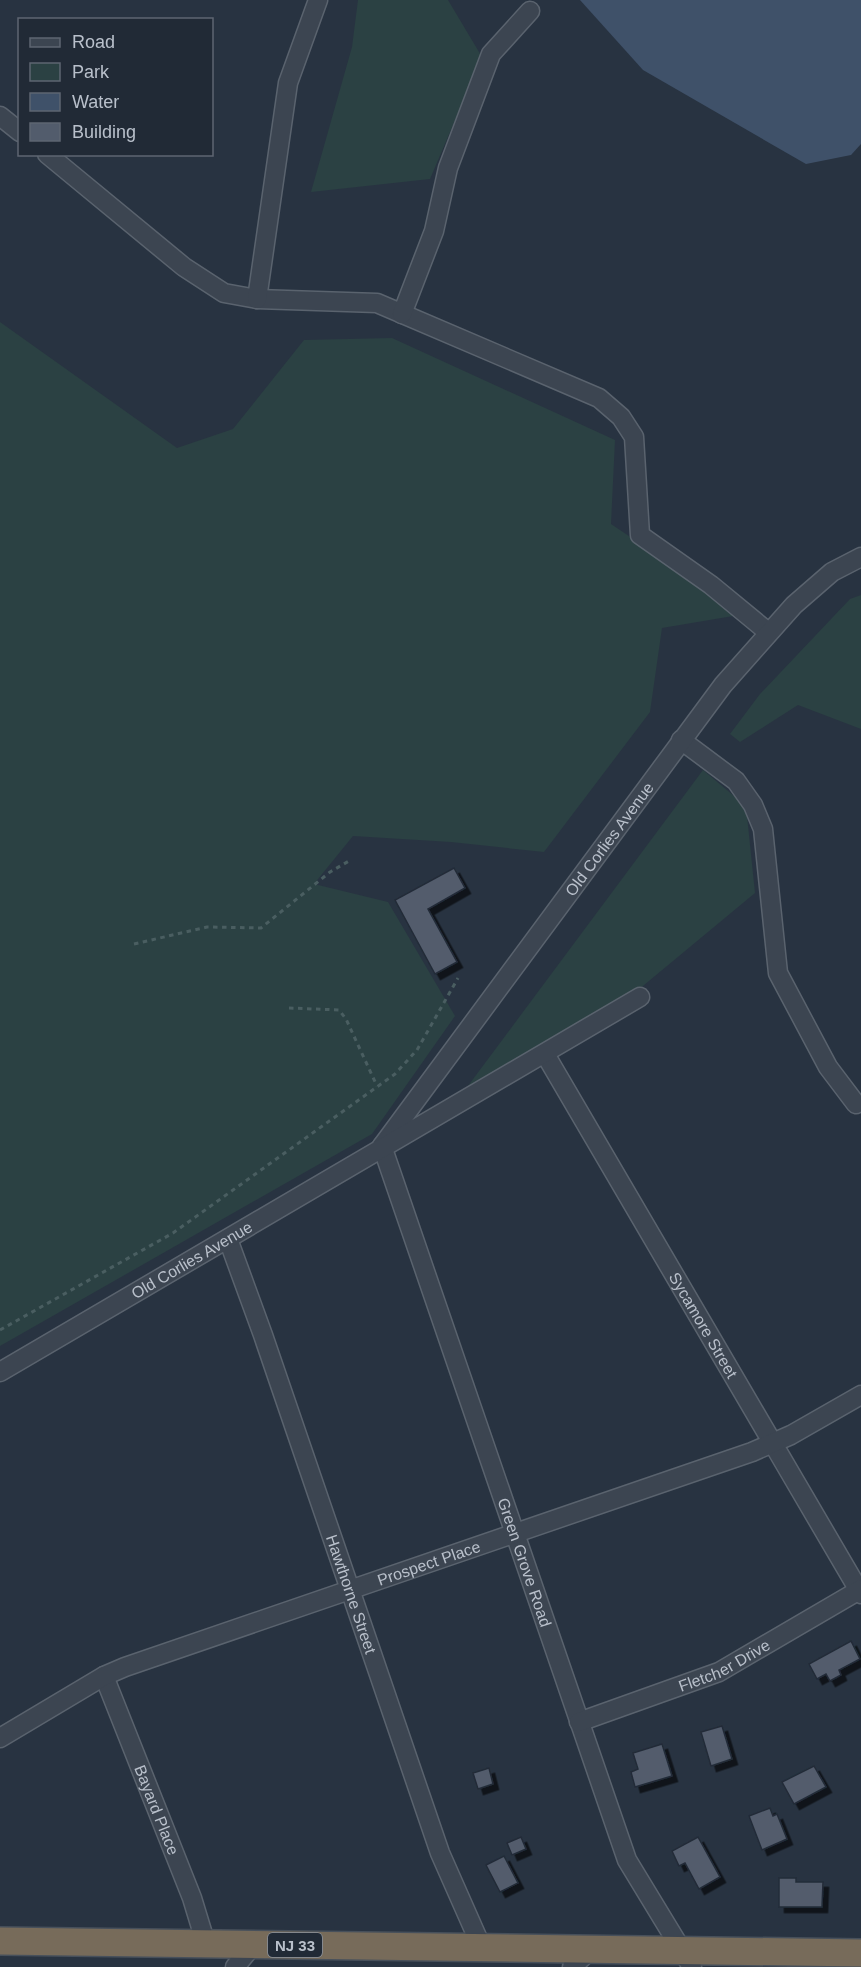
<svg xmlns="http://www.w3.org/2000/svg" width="861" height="1967" viewBox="0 0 861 1967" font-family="Arial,sans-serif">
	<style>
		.green { fill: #2b4143 }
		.water { fill: #3f5169 }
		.building { fill: #525c6c; stroke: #232c38; stroke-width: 1.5; filter: url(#shadow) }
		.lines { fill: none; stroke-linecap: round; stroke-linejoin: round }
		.minor-casing { stroke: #5a636e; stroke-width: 21 }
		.highway-casing { stroke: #47505b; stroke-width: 30 }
		.path { stroke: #4a5e61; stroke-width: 3; stroke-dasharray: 4.5 4.5; stroke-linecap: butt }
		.minor { stroke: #3c4551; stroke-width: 18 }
		.highway { stroke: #776b5a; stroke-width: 27 }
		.labels { text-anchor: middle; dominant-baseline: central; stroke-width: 5; stroke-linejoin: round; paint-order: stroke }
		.shield { fill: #212a36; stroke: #8b939e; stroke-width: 1.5 }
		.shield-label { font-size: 15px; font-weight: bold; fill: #b9c0cb }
		.street-label { font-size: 16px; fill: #b9c0cb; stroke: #212a36 }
	</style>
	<defs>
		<filter id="shadow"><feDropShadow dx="5.5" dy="5.5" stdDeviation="0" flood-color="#0009"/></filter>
	</defs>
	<rect width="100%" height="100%" fill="#283341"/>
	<path class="green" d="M 358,0 L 448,0 L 482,57 L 430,179 L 311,192 L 352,47 Z
		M 0,322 L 177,448 L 233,429 L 304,340 L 392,338 L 615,440 L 611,524 L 745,614 L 662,628 L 650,712 L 544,852 L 451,842 L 353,836 L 314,884 L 388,902 L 455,1016 L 372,1134 L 0,1346 Z
		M 861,595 L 861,729 L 798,705 L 740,742 L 730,734 L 760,694 L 850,599 Z
		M 703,770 L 746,806 L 755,893 L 620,1005 L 459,1098 Z"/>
	<path class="water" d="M 580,0 L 861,0 L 861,144 L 851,155 L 806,164 L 643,70 Z"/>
	<path class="building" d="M 454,868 L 465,888 L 428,909 L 457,962 L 435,974 L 395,900 Z
		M 851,1641 L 860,1659 L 839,1670 L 841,1675 L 830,1681 L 826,1674 L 817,1679 L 809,1664 Z
		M 722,1726 L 732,1759 L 711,1766 L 701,1732 Z
		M 662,1744 L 672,1776 L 635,1787 L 631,1772 L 638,1769 L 633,1753 Z
		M 814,1766 L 826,1787 L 794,1804 L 782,1782 Z
		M 489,1768 L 493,1784 L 478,1789 L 473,1773 Z
		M 770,1808 L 773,1816 L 777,1814 L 787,1839 L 762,1850 L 749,1816 Z
		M 521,1837 L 526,1849 L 512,1855 L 507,1843 Z
		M 698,1837 L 720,1877 L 699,1889 L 685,1863 L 679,1866 L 672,1851 Z
		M 504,1856 L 518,1883 L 500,1892 L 486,1865 Z
		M 779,1878 L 796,1878 L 796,1882 L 823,1882 L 822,1907 L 779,1907 Z"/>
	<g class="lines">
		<g class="minor-casing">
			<g id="minor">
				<path d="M 0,116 L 20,132"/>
				<path d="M 47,154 L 184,267 L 224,293 L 257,299 L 377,303 L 599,398 L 621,417 L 634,437 L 640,535 L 711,585 L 768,632"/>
				<path d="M 257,299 L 288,83 L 318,0"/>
				<path d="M 402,314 L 434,231 L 448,168 L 491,54 L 530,11"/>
				<path d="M 681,740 L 736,781 L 753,805 L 763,829 L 778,973 L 828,1067 L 856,1104"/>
				<path id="s1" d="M 545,1054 L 861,1594"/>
				<path id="s2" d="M 382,1146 L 627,1860 L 692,1967"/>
				<path id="s3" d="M 382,1146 L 723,685 L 794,605 L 832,572 L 861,557"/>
				<path id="s4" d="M 228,1239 L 263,1335 L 440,1853 L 482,1948"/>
				<path id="s5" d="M 0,1372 L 640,997"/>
				<path id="s6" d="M 104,1676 L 192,1898 L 206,1944"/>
				<path id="s7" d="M 579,1722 L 719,1672 L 861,1589"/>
				<path id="s8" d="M 0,1738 L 104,1676 L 125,1667 L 752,1452 L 791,1435 L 861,1395"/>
				<path d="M 235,1967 L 253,1945"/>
				<path d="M 572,1967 L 589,1951"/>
			</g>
		</g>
		<g class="highway-casing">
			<path id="highway" d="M 0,1941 L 861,1953"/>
		</g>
		<path class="path" d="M 134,944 L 207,927 L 261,928 L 330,872 L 349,861
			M 289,1008 L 339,1010 L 346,1019 L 377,1086
			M 0,1330 L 173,1233 L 395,1074 L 417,1050 L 458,978"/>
		<use href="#minor" class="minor"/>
		<use href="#highway" class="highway"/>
	</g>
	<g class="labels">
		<rect class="shield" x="268" y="1933" width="54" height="24" rx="4.5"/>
		<g class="shield-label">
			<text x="295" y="1945">NJ 33</text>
		</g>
		<g class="street-label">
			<text stroke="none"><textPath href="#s3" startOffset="382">Old Corlies Avenue</textPath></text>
			<text stroke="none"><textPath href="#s5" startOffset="222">Old Corlies Avenue</textPath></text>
			<text stroke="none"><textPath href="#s1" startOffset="314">Sycamore Street</textPath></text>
			<text stroke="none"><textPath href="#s2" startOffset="440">Green Grove Road</textPath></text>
			<text stroke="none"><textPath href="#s8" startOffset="465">Prospect Place</textPath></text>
			<text stroke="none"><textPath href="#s4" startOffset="376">Hawthorne Street</textPath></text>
			<text stroke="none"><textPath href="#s7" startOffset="156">Fletcher Drive</textPath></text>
			<text stroke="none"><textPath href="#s6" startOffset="144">Bayard Place</textPath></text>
		</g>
	</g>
	<rect x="18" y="18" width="195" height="138" fill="#212a36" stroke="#5e6672" stroke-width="1.5"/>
	<rect x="30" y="38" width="30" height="9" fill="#3c4551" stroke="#5e6672" stroke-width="1.5"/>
	<text x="72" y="48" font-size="18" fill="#b9c0cb">Road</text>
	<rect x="30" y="63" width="30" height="18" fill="#2b4143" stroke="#5e6672" stroke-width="1.5"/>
	<text x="72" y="78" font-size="18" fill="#b9c0cb">Park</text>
	<rect x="30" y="93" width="30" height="18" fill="#3f5169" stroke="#5e6672" stroke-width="1.5"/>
	<text x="72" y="108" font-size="18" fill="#b9c0cb">Water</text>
	<rect x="30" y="123" width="30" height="18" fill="#525c6c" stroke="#5e6672" stroke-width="1.5"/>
	<text x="72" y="138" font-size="18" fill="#b9c0cb">Building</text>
</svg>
